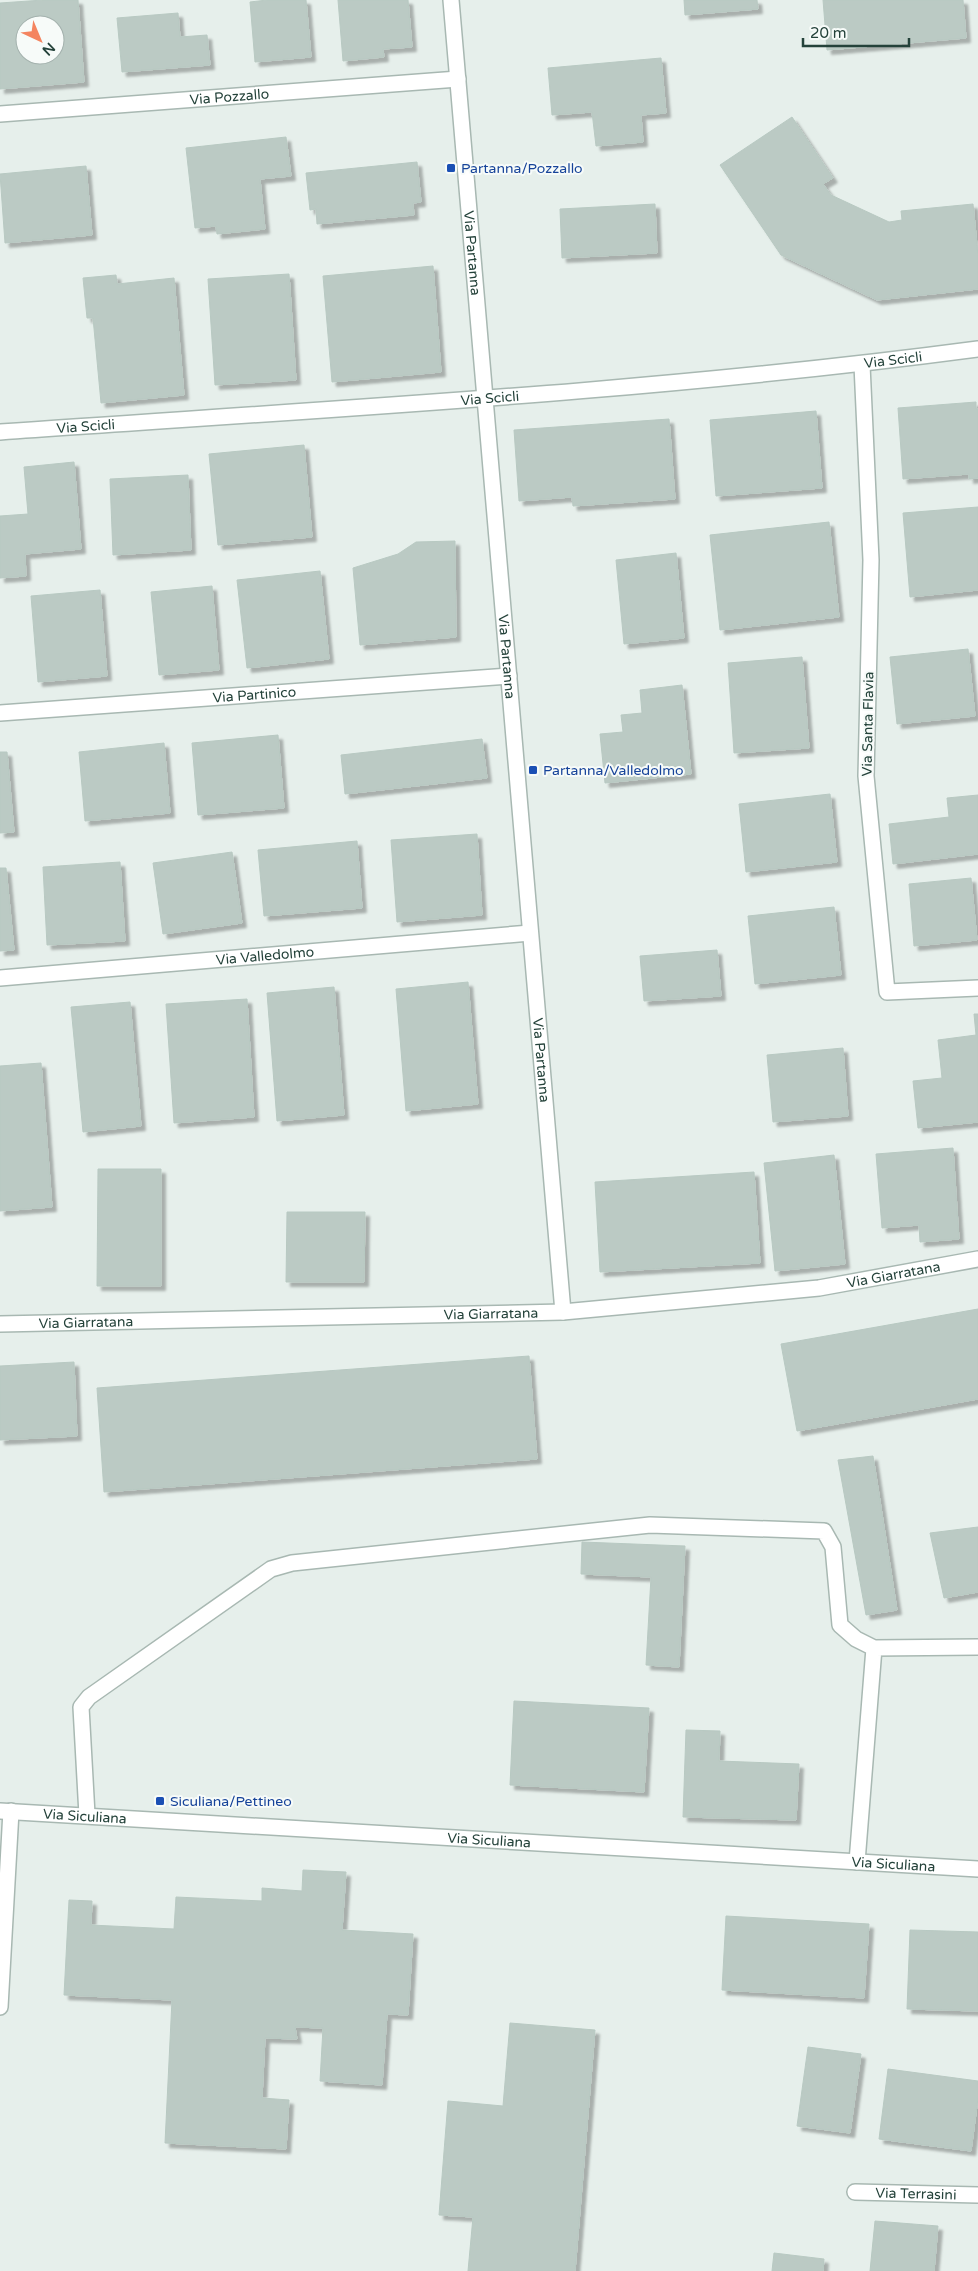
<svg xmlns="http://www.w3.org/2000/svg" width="978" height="2271" viewBox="0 0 978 2271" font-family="'Varela Round',sans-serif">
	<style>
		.building { fill: #bbcac4; stroke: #b8c9c2; fill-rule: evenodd; filter: url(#shadow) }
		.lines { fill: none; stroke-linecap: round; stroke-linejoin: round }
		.lane-casing { stroke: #a8b8b2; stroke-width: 18 }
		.street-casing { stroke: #a8b8b2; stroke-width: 18 }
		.lane { stroke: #fff; stroke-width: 15 }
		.street { stroke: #fff; stroke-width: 15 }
		.transit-dot { fill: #1a4fb4; stroke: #f7fbf9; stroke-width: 2 }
		.labels { text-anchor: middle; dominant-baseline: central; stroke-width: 4; stroke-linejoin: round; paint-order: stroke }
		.street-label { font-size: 14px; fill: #24423a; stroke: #f7fbf9 }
		.transit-label { font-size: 14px; fill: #164399; stroke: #f7fbf9; text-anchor: start }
	</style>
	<defs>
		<filter id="shadow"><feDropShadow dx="4.5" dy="4.5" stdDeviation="1" flood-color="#0004"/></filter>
	</defs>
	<rect width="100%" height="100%" fill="#e6efeb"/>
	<path class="building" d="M 43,0 L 78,0 L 84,82 L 0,89 L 0,3 ZM 25,25 L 55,25 L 55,55 L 25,55 Z
		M 267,0 L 306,0 L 311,57 L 255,62 L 250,2 Z
		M 338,0 L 408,0 L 412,47 L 383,49 L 384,57 L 343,61 Z
		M 684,0 L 757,0 L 758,9 L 685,15 Z
		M 823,0 L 963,0 L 966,38 L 827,50 Z
		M 178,13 L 180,37 L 207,35 L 210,65 L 122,72 L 117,18 Z
		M 661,58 L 666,113 L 641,115 L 643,142 L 596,146 L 592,112 L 552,115 L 548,68 Z
		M 792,117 L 833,178 L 823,184 L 831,195 L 889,222 L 902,220 L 901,211 L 973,204 L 978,256 L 978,289 L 877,300 L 781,255 L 720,165 Z
		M 286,137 L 291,176 L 260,179 L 265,229 L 217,234 L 216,226 L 195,228 L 186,148 Z
		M 417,162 L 421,202 L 413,203 L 414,215 L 317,224 L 316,209 L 310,210 L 306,173 Z
		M 86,166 L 92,235 L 5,243 L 0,174 Z
		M 655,204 L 657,253 L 562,258 L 560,209 Z
		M 433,266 L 441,372 L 332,382 L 323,276 Z
		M 289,274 L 296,380 L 215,385 L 208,279 Z
		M 116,275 L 117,284 L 174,278 L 184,395 L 101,403 L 93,318 L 87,318 L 83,278 Z
		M 976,402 L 976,409 L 978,409 L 978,478 L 969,479 L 969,474 L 903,479 L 898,408 Z
		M 816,411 L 822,488 L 716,496 L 710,420 Z
		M 669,419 L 675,499 L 573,506 L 572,497 L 519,501 L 514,430 Z
		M 304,445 L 312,537 L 218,545 L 209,454 Z
		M 74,462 L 81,549 L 25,554 L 26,576 L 0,578 L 0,516 L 28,514 L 24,467 Z
		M 188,475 L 191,550 L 113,555 L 110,479 Z
		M 978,507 L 978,590 L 910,597 L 903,513 Z
		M 829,522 L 839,617 L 720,630 L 710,535 Z
		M 455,541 L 456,637 L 360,645 L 353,568 L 398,554 L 416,542 Z
		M 676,553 L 684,638 L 624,644 L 616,560 Z
		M 320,571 L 329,659 L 247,668 L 237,580 Z
		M 212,586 L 219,670 L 159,675 L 151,592 Z
		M 100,590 L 107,676 L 38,682 L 31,596 Z
		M 968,649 L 975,716 L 897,724 L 890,657 Z
		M 802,657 L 809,748 L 734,753 L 728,663 Z
		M 682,685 L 691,774 L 605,783 L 600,734 L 623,732 L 621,715 L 642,713 L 640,690 Z
		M 278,735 L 284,808 L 198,815 L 192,743 Z
		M 482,739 L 487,778 L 345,794 L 341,755 Z
		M 164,743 L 170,813 L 85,821 L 79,752 Z
		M 0,752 L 7,752 L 14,832 L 0,833 Z
		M 830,794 L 837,862 L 746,872 L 739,804 Z
		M 978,795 L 978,854 L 893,864 L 889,824 L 949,817 L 947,798 Z
		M 477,834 L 482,915 L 397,922 L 391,840 Z
		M 357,841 L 362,908 L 264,916 L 258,850 Z
		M 232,852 L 242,923 L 163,934 L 153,863 Z
		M 120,862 L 125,941 L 47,945 L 43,867 Z
		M 0,868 L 6,868 L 14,950 L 0,951 Z
		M 971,878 L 977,940 L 914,946 L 909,884 Z
		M 834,907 L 841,975 L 755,984 L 748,916 Z
		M 717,950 L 721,996 L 644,1001 L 640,956 Z
		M 468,982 L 478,1104 L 406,1111 L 396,989 Z
		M 334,987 L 344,1115 L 277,1121 L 267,993 Z
		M 247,999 L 254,1117 L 174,1123 L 166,1004 Z
		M 130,1002 L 141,1126 L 83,1132 L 71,1007 Z
		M 974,1014 L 978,1014 L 978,1122 L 918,1128 L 913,1081 L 942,1078 L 938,1040 L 976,1035 Z
		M 843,1048 L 848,1116 L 773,1122 L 767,1055 Z
		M 41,1063 L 52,1207 L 0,1211 L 0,1066 Z
		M 953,1148 L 959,1239 L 920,1242 L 919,1225 L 882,1228 L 876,1154 Z
		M 834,1155 L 845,1264 L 775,1271 L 764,1163 Z
		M 98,1169 L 161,1169 L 161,1286 L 97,1286 Z
		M 754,1172 L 760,1263 L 600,1272 L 595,1182 Z
		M 287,1212 L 365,1212 L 364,1282 L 286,1282 Z
		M 978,1309 L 978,1399 L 797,1431 L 781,1344 Z
		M 529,1356 L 537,1459 L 104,1492 L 97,1388 Z
		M 74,1362 L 77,1436 L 0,1440 L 0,1366 Z
		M 873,1456 L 897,1610 L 866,1615 L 838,1460 Z
		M 978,1527 L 978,1592 L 944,1598 L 930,1533 Z
		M 582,1542 L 685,1546 L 679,1667 L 646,1665 L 651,1577 L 581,1574 Z
		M 514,1701 L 649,1708 L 644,1792 L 510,1785 Z
		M 686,1730 L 720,1731 L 719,1761 L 799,1764 L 796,1820 L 683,1817 Z
		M 303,1870 L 346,1872 L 342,1930 L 413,1934 L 408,2015 L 387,2014 L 382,2085 L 320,2081 L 323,2028 L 295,2027 L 297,2039 L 265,2038 L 262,2098 L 289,2100 L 286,2149 L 165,2143 L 172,2000 L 64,1995 L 69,1900 L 92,1901 L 91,1925 L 174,1929 L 176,1897 L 262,1901 L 262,1888 L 302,1891 Z
		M 726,1916 L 869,1924 L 864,1998 L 722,1990 Z
		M 910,1930 L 978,1932 L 978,2011 L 907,2009 Z
		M 510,2023 L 595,2030 L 575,2271 L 468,2271 L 473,2217 L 439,2215 L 448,2101 L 503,2106 Z
		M 808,2047 L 861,2054 L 850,2133 L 797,2126 Z
		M 888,2069 L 978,2081 L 978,2098 L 971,2151 L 879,2139 Z
		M 875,2221 L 938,2226 L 934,2271 L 870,2271 Z
		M 774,2253 L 824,2259 L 823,2271 L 772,2271 Z"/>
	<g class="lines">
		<g class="lane-casing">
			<path id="lane" d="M 87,1815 L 81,1707 L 89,1697 L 271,1569 L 292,1563 L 650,1525 L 824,1531 L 833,1547 L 840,1625 L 856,1639 L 874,1648 L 978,1647
				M 857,1862 L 874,1648"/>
		</g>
		<g class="street-casing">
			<g id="street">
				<path id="s1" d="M 451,0 L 563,1312"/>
				<path id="s2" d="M 0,114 L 458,79"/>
				<path d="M 862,365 L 871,560 L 866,776 L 887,992 L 978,988"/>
				<path id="s3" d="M 0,432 C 326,409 654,392 978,349"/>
				<path id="s4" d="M 0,713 L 509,676"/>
				<path id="s5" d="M 0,978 L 530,933"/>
				<path id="s6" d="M 0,1324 L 563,1312 L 819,1288 L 978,1259"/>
				<path id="s7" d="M 0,1811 L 978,1869"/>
				<path d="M 0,2007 L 11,1811"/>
				<path id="s8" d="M 855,2192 L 978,2195"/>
			</g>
		</g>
		<use href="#lane" class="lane"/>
		<use href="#street" class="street"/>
	</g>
	<g class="transit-dot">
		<rect x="446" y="163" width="10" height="10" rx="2.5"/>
		<rect x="528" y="765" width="10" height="10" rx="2.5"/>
		<rect x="155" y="1796" width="10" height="10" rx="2.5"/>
	</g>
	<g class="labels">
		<g class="street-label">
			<text stroke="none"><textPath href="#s2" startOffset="230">Via Pozzallo</textPath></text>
			<text stroke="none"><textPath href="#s1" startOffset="254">Via Partanna</textPath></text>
			<text stroke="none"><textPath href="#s3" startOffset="896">Via Scicli</textPath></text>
			<text stroke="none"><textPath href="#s3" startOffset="491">Via Scicli</textPath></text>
			<text stroke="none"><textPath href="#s3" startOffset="86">Via Scicli</textPath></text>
			<text stroke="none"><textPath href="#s1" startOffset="659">Via Partanna</textPath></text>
			<text stroke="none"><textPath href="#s4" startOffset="255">Via Partinico</textPath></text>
			<text transform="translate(868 724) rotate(-89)">Via Santa Flavia</text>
			<text stroke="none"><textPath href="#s5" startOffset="266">Via Valledolmo</textPath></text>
			<text stroke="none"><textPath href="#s1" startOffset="1064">Via Partanna</textPath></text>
			<text stroke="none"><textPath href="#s6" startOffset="896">Via Giarratana</textPath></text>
			<text stroke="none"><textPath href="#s6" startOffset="491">Via Giarratana</textPath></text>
			<text stroke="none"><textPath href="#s6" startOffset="86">Via Giarratana</textPath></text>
			<text stroke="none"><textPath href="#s7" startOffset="85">Via Siculiana</textPath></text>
			<text stroke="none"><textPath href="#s7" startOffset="490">Via Siculiana</textPath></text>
			<text stroke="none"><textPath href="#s7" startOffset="895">Via Siculiana</textPath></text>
			<text stroke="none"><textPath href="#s8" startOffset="61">Via Terrasini</textPath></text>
		</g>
		<g class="transit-label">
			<text x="461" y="168">Partanna/Pozzallo</text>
			<text x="543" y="770">Partanna/Valledolmo</text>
			<text x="170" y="1801">Siculiana/Pettineo</text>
		</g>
	</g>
	<g transform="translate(40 40) rotate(136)"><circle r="24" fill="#f7fbf9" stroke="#a3b1ad"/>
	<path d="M0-4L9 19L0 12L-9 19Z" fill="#f4845f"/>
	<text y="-8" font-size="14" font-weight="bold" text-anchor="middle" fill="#24423a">N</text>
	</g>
	<path d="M803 38v8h106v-8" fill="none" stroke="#24423a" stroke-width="2.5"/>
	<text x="810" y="38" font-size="15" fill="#24423a" stroke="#f7fbf9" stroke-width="4" paint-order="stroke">20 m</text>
</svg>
